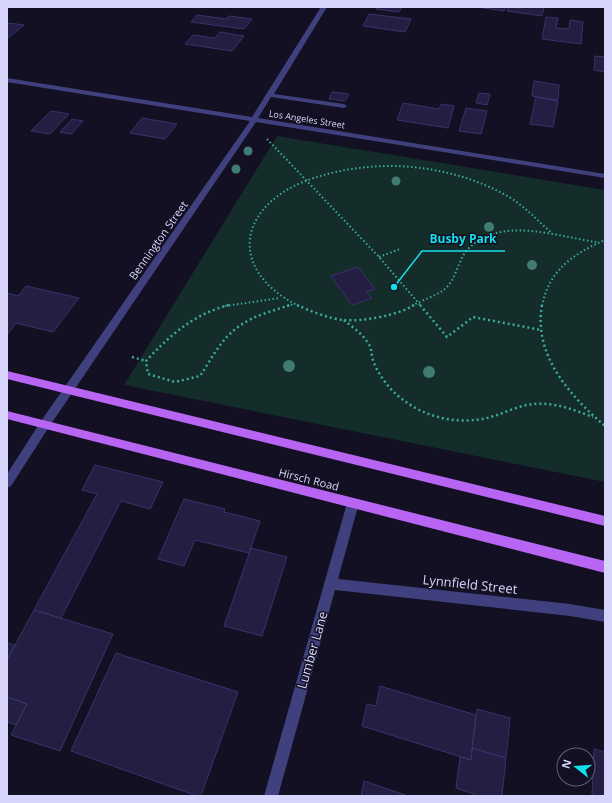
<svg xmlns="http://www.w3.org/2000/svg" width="612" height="803" viewBox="0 0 612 803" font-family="'Open Sans',sans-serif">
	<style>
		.green { fill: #142c2a }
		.building { fill: #231e42; stroke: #3a326c }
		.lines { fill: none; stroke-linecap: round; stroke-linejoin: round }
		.path-far1 { stroke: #39ab9f; stroke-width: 2; stroke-dasharray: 1.5 2.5; stroke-linecap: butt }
		.path { stroke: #39ab9f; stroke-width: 2.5; stroke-dasharray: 2 3; stroke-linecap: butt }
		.minor { fill: #3f407d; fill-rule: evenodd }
		.major { fill: #b765f2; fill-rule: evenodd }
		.tree { fill: #417c73 }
		.labels { text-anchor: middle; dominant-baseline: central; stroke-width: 3; stroke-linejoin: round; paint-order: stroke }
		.far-street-label { font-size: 9px; fill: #d7d5fb; stroke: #121022 }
		.street-label { font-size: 11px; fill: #d7d5fb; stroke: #121022 }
		.near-street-label { font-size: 13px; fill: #d7d5fb; stroke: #121022 }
		.leader { fill: none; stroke: #14dee9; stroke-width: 1.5 }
		.callout-dot { fill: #14dee9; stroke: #121022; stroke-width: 1.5 }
		.callout-label { font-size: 12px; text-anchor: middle; font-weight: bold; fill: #14dee9; stroke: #121022; stroke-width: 3; stroke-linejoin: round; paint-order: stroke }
	</style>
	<rect width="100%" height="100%" fill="#121022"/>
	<path class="green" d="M 277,136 L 605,190 L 605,482 L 124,385 Z"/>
	<path class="building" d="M 377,7 L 402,7 L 399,12 L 376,9 Z
		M 477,7 L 505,7 L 504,11 Z
		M 508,7 L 544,7 L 542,16 L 507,11 Z
		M 369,14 L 411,19 L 405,32 L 363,26 Z
		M 197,15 L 226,19 L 229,16 L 252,19 L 244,29 L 191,22 Z
		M 546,17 L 558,18 L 556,28 L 569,29 L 570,20 L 583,22 L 581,44 L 542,39 Z
		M 9,23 L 24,25 L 7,39 L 7,24 Z
		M 220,32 L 244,36 L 232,51 L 185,44 L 193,35 L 215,38 Z
		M 595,56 L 605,57 L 605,72 L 594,70 Z
		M 534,81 L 559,85 L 558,100 L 532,96 Z
		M 332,92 L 349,94 L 345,101 L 329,99 Z
		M 479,93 L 490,94 L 487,105 L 476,103 Z
		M 536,97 L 558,101 L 553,127 L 530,124 Z
		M 403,103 L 439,109 L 441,104 L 454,106 L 448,128 L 397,120 Z
		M 466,108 L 487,111 L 481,134 L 459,131 Z
		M 51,111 L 69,114 L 50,134 L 31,131 Z
		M 142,118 L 177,124 L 165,139 L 130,133 Z
		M 72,119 L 83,121 L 71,134 L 60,132 Z
		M 358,267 L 375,289 L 366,292 L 372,298 L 352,305 L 331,276 Z
		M 26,286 L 79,298 L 53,332 L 16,323 L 7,335 L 7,293 L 18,296 Z
		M 95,465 L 163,482 L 150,509 L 121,501 L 61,618 L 34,610 L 97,494 L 82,490 Z
		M 184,499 L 225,509 L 224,512 L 260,521 L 249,553 L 195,540 L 184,566 L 158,559 Z
		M 251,548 L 287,557 L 262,636 L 224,626 Z
		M 34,610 L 113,634 L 60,751 L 11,735 L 27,704 L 7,697 L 7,660 Z
		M 7,643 L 15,645 L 7,660 Z
		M 116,653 L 238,692 L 201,796 L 197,796 L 71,751 Z
		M 380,686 L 476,715 L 471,760 L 362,726 L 367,704 L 376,706 Z
		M 7,697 L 27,704 L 16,725 L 7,722 Z
		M 477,709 L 510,718 L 506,758 L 472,748 Z
		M 472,748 L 506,758 L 502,796 L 479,796 L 456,788 L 460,757 L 471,760 Z
		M 594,749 L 605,752 L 605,796 L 592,796 Z
		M 364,781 L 408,796 L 361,796 Z"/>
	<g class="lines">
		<path class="path-far1" d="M 267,139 L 379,257 L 421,306
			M 379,257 L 400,249
			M 225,306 L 280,298
			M 287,306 L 294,304
			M 299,306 C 224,269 239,202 314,178 C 363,162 416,162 466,178 C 484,184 503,192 518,203 C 530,212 540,223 552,233
			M 412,306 C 423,299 438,296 447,287 C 457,276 458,260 468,249 C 502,215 556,237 597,242
			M 542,306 C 549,270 573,254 605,240"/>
		<path class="path" d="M 229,305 C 194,314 170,335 146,361 L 148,374 L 175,382 L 200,376 C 212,358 222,337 241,325 C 255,315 273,311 290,305
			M 297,305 C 310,311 330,319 344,320 C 362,322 399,315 414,305
			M 420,305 L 447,337 L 473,317 L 541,330
			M 542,305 C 533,355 570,396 605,426
			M 344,320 C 352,327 362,333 368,343 C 372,348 371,354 373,360 C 378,375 389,389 402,399 C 427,419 463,426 494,416 C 507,412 520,405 534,404 C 555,402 574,410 593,417
			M 132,357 L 146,361"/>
		<path class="minor" d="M 321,7 L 327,7 L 274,94 L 344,104 L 347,106 L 344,108 L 271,97 L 258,118 L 605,174 L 605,178 L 256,122 L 49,427 L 11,486 L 7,488 L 7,474 L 41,421 L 250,121 L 7,82 L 7,78 L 252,117 Z
			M 353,498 L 357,500 L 359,503 L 338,579 L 570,604 L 605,610 L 605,622 L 570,616 L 335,590 L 278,796 L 264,796 L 347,503 L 349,500 Z"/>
		<path class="major" d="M 7,371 L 605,516 L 605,526 L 7,379 Z
			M 7,411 L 605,561 L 605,573 L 7,419 Z"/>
	</g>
	<g class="tree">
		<circle cx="248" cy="151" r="4.5"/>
		<circle cx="236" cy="169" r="4.5"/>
		<circle cx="396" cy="181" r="4.5"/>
		<circle cx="489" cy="227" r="5"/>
		<circle cx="532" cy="265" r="5"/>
		<circle cx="289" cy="366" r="6"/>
		<circle cx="429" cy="372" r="6"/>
	</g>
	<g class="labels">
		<g class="far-street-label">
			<text transform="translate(307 119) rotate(9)">Los Angeles Street</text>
		</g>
		<g class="street-label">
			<text transform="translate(158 240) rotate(-55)">Bennington Street</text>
			<text transform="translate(309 479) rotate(14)">Hirsch Road</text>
		</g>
		<g class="near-street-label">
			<text transform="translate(470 584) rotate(6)">Lynnfield Street</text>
			<text transform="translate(312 650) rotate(-74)">Lumber Lane</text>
		</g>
	</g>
	<path class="leader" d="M394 287L422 251H505"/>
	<circle class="callout-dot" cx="394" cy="287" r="4"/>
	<g class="callout-label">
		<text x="463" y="243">Busby Park</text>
	</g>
	<rect width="612" height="803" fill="none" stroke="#d7d5fb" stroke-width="16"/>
	<g transform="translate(576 767) rotate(287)"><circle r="19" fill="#121022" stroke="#615f79"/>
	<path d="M0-3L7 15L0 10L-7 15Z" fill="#14dee9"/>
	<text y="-6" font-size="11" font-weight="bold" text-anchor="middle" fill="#d7d5fb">N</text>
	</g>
</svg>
